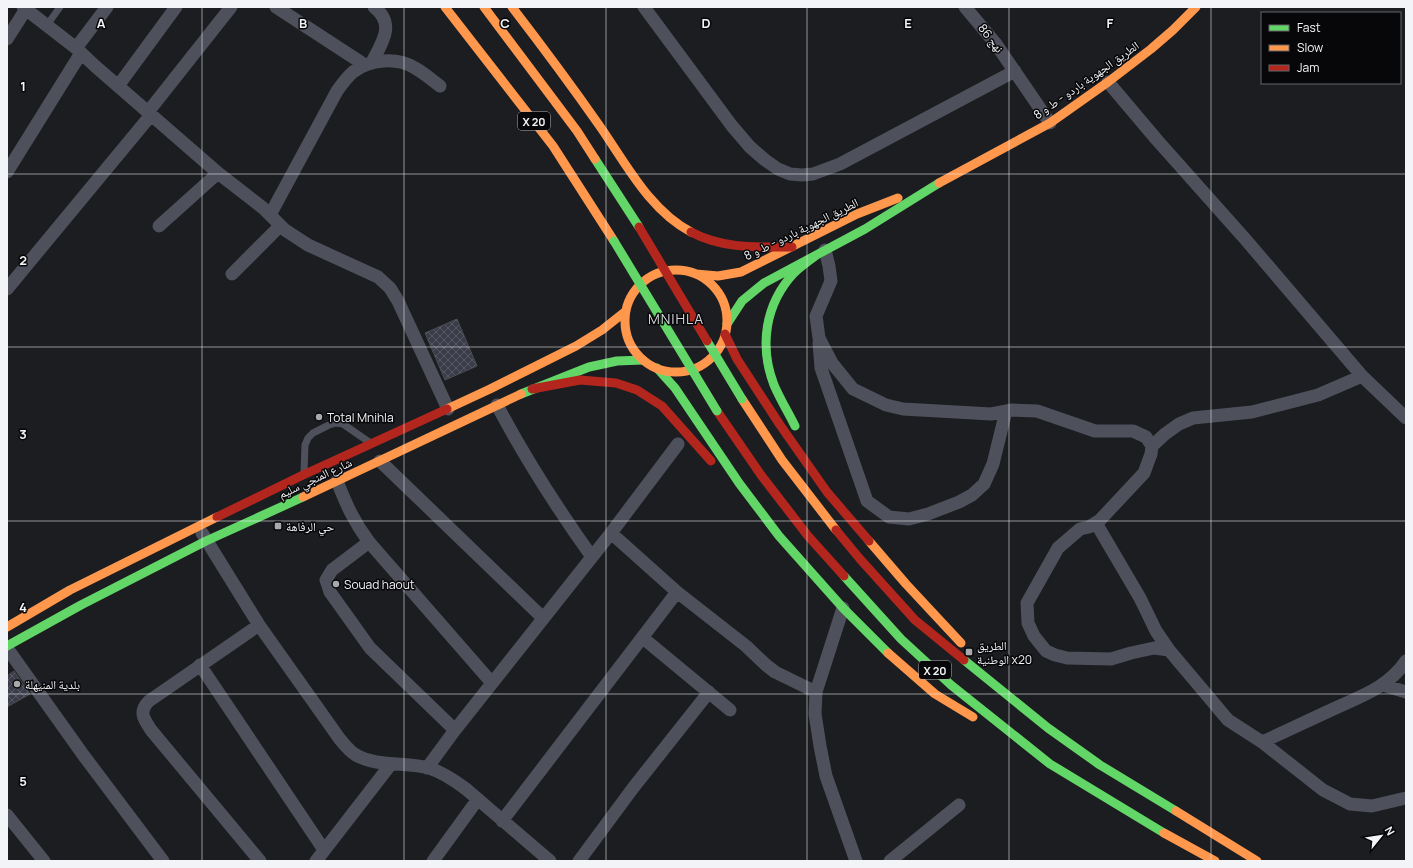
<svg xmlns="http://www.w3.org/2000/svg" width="1413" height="868" viewBox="0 0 1413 868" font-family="Manrope,'Noto Naskh Arabic',sans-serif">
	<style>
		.building { fill: url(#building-cross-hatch); stroke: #4c4d50 }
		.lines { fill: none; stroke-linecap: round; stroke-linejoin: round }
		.lane { stroke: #4e505b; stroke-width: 7 }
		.street { stroke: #4e505b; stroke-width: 13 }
		.fast { stroke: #63d668; stroke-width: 9 }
		.slow { stroke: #ff974d; stroke-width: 9 }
		.jam { stroke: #b3261e; stroke-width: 9 }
		.fast-bridge { stroke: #63d668; stroke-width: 9 }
		.jam-bridge { stroke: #b3261e; stroke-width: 9 }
		.grid { fill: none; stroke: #f3f4f7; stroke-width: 1; stroke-opacity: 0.55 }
		.poi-dot { fill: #a8a9ac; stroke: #070709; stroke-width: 1.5 }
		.labels { text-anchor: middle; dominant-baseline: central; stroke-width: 3; stroke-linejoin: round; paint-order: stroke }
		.shield { fill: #070709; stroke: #acadb0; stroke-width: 1 }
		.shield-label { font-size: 11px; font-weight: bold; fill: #f3f4f7 }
		.street-label { font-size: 12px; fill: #f3f4f7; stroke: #070709 }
		.poi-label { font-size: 12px; fill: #f3f4f7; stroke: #070709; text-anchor: start }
		.quarter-label { font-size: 14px; letter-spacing: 1px; fill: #d4d5dd; stroke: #070709 }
		.grid-label { font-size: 13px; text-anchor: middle; font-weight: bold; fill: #f3f4f7; stroke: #070709; stroke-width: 3; stroke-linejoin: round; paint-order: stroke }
	</style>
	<defs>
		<pattern id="building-cross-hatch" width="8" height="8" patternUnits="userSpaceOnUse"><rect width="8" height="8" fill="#3b3c4a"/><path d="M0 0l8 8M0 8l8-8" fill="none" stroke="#585965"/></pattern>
	</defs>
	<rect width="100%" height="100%" fill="#1c1d21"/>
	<path class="building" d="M 457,319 L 477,366 L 445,380 L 425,333 Z
		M 14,671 L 30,694 L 7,707 L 7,676 Z"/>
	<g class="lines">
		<path class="lane" d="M 47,25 L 60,7
			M 304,472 L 305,445 L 308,438 L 313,433 L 329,425 L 336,423 L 343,424 L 369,442"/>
		<path class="street" d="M 23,7 L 76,48 L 95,66 L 218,173 L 263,208 L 285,230 L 308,245 L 378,277 L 390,288 L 398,301 L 448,409
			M 276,7 L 365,65
			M 644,7 L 732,126 L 750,147 L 765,160 L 778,169 L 790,174 L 802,175 L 813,174 L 840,164 L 1015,71
			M 965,7 L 996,44 L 1050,123
			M 7,39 L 26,9
			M 76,48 L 107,7
			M 372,62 C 382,43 396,24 374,7
			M 1108,82 L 1157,140 L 1246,240 L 1362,376 L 1406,418
			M 118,86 L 176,7
			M 148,112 L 231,7
			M 7,172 L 81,53
			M 270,215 L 337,91 C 342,84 347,77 353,72 C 370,59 397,57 415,68 C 424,73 432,80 440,86
			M 159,226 L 218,173
			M 825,250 L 829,266 L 831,281 L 816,316 L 819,338 L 832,363 L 853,389 L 886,405 L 903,409 L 991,414 L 1012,410 L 1037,411 L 1095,431 L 1133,431 L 1146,437 L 1152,446
			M 232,274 L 280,226
			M 7,289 L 151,115
			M 819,343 L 821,368 L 867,501 L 889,517 L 909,519 L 928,514 L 959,502 L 972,495 L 984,484 L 993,464 L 1006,411
			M 497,405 C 525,458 557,508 592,557
			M 380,461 L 543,618
			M 337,481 C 346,504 354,522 369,542 L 492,683
			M 1096,523 L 1140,598 L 1156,631 L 1169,650 L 1228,720 L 1262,742 L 1323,790 L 1350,804 L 1372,806 L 1406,798
			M 202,533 L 259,625 L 339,738 C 344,744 349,751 356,755 C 376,767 407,762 429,768 C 442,772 454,780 466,789 L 550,861
			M 611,533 L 677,592 L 746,646 L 766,665 L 775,672 L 816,692
			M 369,542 L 332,570 L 326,580 L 330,592 L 370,648 L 455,730
			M 843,608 L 816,692 L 815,714 L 820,746 L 826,776 L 856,861
			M 259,625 L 149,701 C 138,712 144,719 151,730 L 260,861
			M 643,638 L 730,710
			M 7,648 L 84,756 L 163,861
			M 1169,650 L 1154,648 L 1131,653 L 1111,659 L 1067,658 L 1055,655 L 1046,651 L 1034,636 L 1028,623 L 1027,603 L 1058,548 L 1080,529 L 1089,527 L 1100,520 L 1144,473 L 1151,454 L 1152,446 L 1165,434 L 1179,424 L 1193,418 L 1252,412 L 1318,395 L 1362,376
			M 200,665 L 324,850
			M 1383,685 L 1406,692
			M 1262,742 C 1285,732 1307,721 1329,711 C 1358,697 1387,689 1406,661
			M 427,768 L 455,730 L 611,533 L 678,444
			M 7,815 L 44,861
			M 502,821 L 677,592
			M 316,861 L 391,764
			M 433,861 L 478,799
			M 579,861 L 633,788 L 709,692
			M 890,861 L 959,805"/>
		<path class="fast" d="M 595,159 L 639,227
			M 727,324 L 742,301 L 764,283 L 865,229 L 939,183
			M 657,368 L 675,388 L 739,483 L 779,536 L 843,608 L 888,653
			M 521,394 L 589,367 L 617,361 L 643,360
			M 795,426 C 788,412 780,399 774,385 C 759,346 765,304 794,273 C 801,266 810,260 818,254
			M 844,576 L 901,639 L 951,685 L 1050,764 L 1164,833
			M 7,646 L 81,605 L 206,541 L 303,497
			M 964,660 L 1048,728 L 1100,765 L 1176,811"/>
		<path class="slow" d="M 445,7 L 553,146 L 614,241
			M 484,7 L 577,131 L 595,159
			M 512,7 C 542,46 571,85 599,125 C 625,162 649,210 691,232
			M 939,183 L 1050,123 L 1108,82 L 1151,49 L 1173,30 L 1196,7
			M625 321a51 51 0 1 1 102 0a51 51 0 1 1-102 0Z
			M 696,274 L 718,276 L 741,272 L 857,214 L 898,198
			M 742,399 L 782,460 L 836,530
			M 447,409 L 490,389 L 576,346 L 602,330 L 626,311
			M 303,497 L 521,394
			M 869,541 L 906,584 L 961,643
			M 7,627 L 70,590 L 217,517
			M 888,653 L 935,694 L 973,717
			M 1176,811 L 1257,861
			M 1164,833 L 1215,861"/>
		<path class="jam" d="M 691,232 C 723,249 757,247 792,247
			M 725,334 L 737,359 L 780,425 L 827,492 L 869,541
			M 532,389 L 580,380 L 616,383 L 637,390 L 662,406 L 711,461
			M 717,411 L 761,475 L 808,536 L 844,576
			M 217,517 L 303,475 L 447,409
			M 836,530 L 860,559 L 915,620 L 964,660"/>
		<path class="fast-bridge" d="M 614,241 L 717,411
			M 707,341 L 742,399"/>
		<path class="jam-bridge" d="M 639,227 L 707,341"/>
	</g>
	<path class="grid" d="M 202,7 L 202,861M 404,7 L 404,861M 606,7 L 606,861M 807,7 L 807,861M 1009,7 L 1009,861M 1211,7 L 1211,861M 7,174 L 1406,174M 7,347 L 1406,347M 7,521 L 1406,521M 7,694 L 1406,694"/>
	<g class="poi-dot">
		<circle cx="319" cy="417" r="4"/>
		<rect x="274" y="522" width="8" height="8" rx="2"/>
		<circle cx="336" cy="584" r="4"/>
		<rect x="965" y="648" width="8" height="8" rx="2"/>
		<circle cx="17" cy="684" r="4"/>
	</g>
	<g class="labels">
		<g class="shield">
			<rect x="518" y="112" width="32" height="18" rx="3"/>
			<rect x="919" y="661" width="32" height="18" rx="3"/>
		</g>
		<g class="shield-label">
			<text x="534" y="121">X 20</text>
			<text x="935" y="670">X 20</text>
		</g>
		<g class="street-label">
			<text transform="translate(991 38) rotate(52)">نهج 86</text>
			<text transform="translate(1086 80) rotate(-35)">الطريق الجهوية باردو - ط و 8</text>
			<text transform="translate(801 229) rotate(-26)">الطريق الجهوية باردو - ط و 8</text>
			<text transform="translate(315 478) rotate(-25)">شارع المنجي سليم</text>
		</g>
		<g class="poi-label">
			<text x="327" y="417">Total Mnihla</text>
			<text x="286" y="526">حي الرفاهة</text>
			<text x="344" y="584">Souad haout</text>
			<text x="977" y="645">الطريق<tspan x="977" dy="14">الوطنية x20</tspan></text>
			<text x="25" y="684">بلدية المنيهلة</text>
		</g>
		<g class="quarter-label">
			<text x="676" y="318">MNIHLA</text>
		</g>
	</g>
	<g class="grid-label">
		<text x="101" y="28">A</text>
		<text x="303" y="28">B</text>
		<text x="505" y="28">C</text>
		<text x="706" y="28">D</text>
		<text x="908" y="28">E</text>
		<text x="1110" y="28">F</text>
		<text x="23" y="91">1</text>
		<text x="23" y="265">2</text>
		<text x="23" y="439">3</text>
		<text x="23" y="612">4</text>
		<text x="23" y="786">5</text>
	</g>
	<rect width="1413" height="868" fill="none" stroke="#f3f4f7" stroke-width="16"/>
	<rect x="1261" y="12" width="140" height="72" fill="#070709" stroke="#656668"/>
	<rect x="1269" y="25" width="20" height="6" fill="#63d668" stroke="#656668"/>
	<text x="1297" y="32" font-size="12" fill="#f3f4f7">Fast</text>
	<rect x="1269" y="45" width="20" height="6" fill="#ff974d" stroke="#656668"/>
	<text x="1297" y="52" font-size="12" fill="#f3f4f7">Slow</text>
	<rect x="1269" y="65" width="20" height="6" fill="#b3261e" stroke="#656668"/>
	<text x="1297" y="72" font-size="12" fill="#f3f4f7">Jam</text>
	<g transform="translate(1381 836) rotate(60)" stroke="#070709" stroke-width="3" paint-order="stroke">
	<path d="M0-3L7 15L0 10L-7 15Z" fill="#f3f4f7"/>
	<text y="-6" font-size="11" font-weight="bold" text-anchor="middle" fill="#f3f4f7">N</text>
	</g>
</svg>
